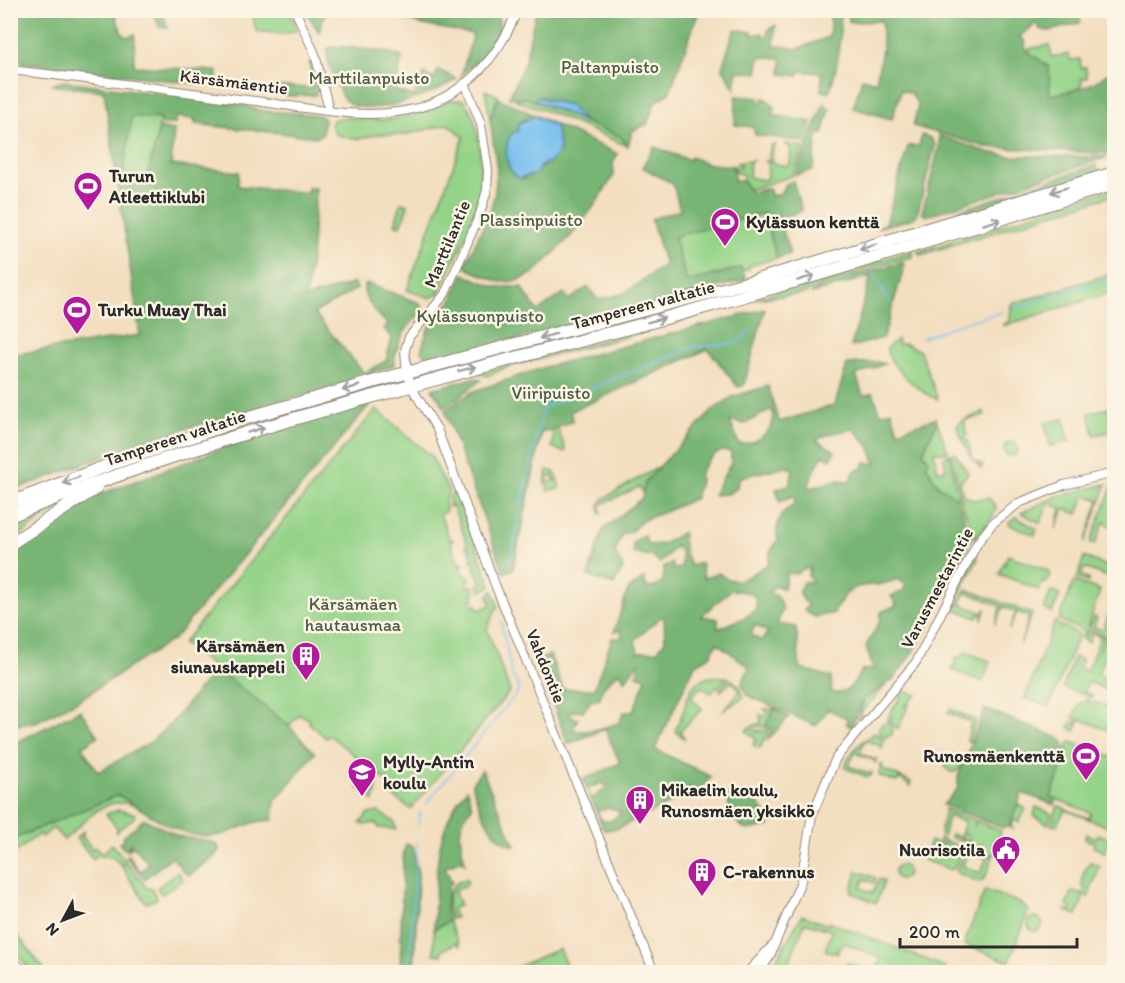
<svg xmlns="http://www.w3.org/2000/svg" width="1125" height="983" viewBox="0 0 1125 983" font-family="Itim,sans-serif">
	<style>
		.green { fill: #95d389; stroke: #607f5a; stroke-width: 1.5 }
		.forest { fill: #78b575; stroke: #527050; stroke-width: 1.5; fill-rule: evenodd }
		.water { fill: #77bfef; stroke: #51758d; stroke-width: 1.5 }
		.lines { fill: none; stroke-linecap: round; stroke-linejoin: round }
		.stream { stroke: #77bfef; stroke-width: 1.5 }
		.minor-casing { stroke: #8f8476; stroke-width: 10 }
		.highway-casing { stroke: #8f8476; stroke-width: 14 }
		.minor { stroke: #fff; stroke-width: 8 }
		.highway { stroke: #fff; stroke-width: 12 }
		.oneway { stroke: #a0a0a0 }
		.labels { text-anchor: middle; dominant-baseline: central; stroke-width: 5; stroke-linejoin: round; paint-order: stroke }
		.park-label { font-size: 18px; fill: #4b5d47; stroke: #fcf5e5 }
		.street-label { font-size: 18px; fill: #2b2b2b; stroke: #fcf5e5 }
		.poi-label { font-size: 18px; font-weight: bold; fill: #2b2b2b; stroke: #fcf5e5; text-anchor: start }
	</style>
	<rect width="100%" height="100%" fill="#fcf5e5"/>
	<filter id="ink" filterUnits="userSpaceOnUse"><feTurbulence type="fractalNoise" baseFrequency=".0167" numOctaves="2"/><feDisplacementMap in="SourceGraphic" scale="12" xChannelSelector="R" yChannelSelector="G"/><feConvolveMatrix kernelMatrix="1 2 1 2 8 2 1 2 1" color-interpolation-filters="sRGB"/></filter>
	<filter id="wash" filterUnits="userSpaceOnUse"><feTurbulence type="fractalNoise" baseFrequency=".008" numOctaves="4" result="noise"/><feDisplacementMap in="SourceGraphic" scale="24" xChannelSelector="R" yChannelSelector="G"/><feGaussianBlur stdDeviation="1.35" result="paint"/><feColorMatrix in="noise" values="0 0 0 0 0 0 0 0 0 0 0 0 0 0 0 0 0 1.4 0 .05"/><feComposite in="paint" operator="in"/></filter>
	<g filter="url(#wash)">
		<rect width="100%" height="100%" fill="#f3dec0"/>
		<path class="green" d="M 252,11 L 289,11 L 298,30 L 284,34 L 256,31 Z
			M 1050,45 L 1051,57 L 1069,54 L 1070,60 L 1080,59 L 1081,68 L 1086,67 L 1087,78 L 1081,79 L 1082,83 L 1076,91 L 1049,96 L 1028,52 L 1029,49 Z
			M 485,90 L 498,96 L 490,119 Z
			M 527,98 L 622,137 L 625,145 L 547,111 L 515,100 Z
			M 451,100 L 463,100 C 474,112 477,127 479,143 C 488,206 463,242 438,294 L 430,298 L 407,290 L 464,137 L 448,124 L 404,135 L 379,134 L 359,139 L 336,135 L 331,124 L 334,119 C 349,115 366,120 382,120 C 406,119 430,111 451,100 Z
			M 131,116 L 161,119 L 147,179 L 123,175 Z
			M 785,144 L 803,147 L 792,176 L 748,190 L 743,181 L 743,174 L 736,173 L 733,166 L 740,167 L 740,164 L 736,163 L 754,160 L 750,162 L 749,177 L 763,180 L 767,178 L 768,163 L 765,161 L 769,161 L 770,145 L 777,145 L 773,147 L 772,163 L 786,166 L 790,164 L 791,149 Z
			M 1114,188 L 1114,195 L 920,255 L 917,250 L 930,248 Z
			M 401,203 L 408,205 L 401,226 L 395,225 Z
			M 763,213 L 777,258 L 749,266 L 749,269 L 742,271 L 741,268 L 687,282 L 673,237 Z
			M 913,250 L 912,257 L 831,277 L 806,293 L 754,299 Z
			M 1114,273 L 1114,292 L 1002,326 L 1010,320 L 1011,304 Z
			M 718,310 L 626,337 L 510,366 L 487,376 L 477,373 Z
			M 897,339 L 898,344 L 905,344 L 920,351 L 938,399 C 924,397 886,363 887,348 Z
			M 1108,408 L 1113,431 L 1094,435 L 1089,413 Z
			M 376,409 L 431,456 L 449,491 L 445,500 L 446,511 L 440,514 L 450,540 L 453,539 L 451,543 L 459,564 L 464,563 L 460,567 L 464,576 L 468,575 L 470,579 L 466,581 L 468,588 L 473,586 L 475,592 L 473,594 L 475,599 L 471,600 L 473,606 L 477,605 L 479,610 L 491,605 L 488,595 L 493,591 L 498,605 L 487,629 L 510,691 L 411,809 L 392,795 L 396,789 L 329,735 L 326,738 L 309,723 L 310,720 L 300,714 L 289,726 L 183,643 Z
			M 984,411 L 985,415 L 964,421 L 967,436 L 964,438 L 968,441 L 973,460 L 983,465 L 981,469 C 970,457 963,443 957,427 L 960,422 Z
			M 1064,419 L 1069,442 L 1050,446 L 1045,423 Z
			M 937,422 L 948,452 L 934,452 L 938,471 L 946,470 L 944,457 L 949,454 L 958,499 C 938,490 928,473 923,453 Z
			M 558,429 L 566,451 L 563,452 L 552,447 L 554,434 L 550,431 Z
			M1004 449a7 7 0 1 1 14 0a7 7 0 1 1-14 0Z
			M 955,453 L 968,473 L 960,483 L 963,494 L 972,500 L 989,498 L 996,507 L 993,516 L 975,539 L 962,504 L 951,454 Z
			M 662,465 L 645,482 L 643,492 L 639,487 L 600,505 L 602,514 L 600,513 L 599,505 L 603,499 Z
			M 547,470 L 555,472 L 558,479 L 554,480 L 553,474 L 552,477 L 548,476 L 547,482 L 558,481 L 560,488 L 547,491 L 548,485 L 545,484 Z
			M 1114,482 L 1114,528 L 1104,522 L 1095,544 L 1090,543 Z
			M 1107,484 L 1085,542 L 1099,500 L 1085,495 L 1078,514 L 1064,509 L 1056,529 L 1061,508 L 1049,503 L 1040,523 L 1021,513 L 1057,496 Z
			M 455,491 L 491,586 L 481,591 L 478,585 L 482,583 L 474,568 L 476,567 L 471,560 L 473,559 L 468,546 L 466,547 L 467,543 L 453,506 L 449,507 L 449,498 Z
			M 69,501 L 11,541 L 11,525 Z
			M 1016,517 L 1037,529 L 1035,535 L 1010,525 L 1009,522 Z
			M 975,553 L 978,559 L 952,607 L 951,605 Z
			M 1008,555 L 1047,570 L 1050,574 L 1047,583 L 1043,582 L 1039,590 L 999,574 L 1003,564 L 1007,564 L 1004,563 Z
			M 1084,557 L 1114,569 L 1114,579 L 1084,568 L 1081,576 L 1089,579 L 1088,582 L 1077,578 Z
			M 1074,581 L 1100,590 L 1084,640 L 1081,638 L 1084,631 L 1059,620 Z
			M 966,589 L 1032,614 L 1020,645 L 1029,617 L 1017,612 L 1009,630 L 1016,612 L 1003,607 L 995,625 L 1001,606 L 966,592 L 960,604 L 983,613 L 986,608 L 982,620 L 982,615 L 979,614 L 977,618 L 955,609 Z
			M 1051,591 L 1060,594 L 1052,613 L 1044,609 Z
			M 1114,599 L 1114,622 L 1109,638 L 1089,628 L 1094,617 L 1097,618 L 1094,627 L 1103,630 Z
			M 1055,621 L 1061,627 L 1062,626 L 1079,634 L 1049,707 L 1025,698 Z
			M 1088,631 L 1104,637 L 1099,651 L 1105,637 L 1114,641 L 1114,656 L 1104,659 L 1098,675 L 1114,682 L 1114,694 L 1089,682 L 1084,692 L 1093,695 L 1092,698 L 1063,687 L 1074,657 L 1082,660 L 1079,668 L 1087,671 L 1100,637 L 1092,633 L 1089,642 L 1084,640 Z
			M 965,652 L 990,661 L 983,682 L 952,670 L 957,657 L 960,658 Z
			M 727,677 L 711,693 L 701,687 L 691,697 L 702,709 L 680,731 L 685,739 L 676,732 C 676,726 680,721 682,715 C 690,688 694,673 727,677 Z
			M 729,678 L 740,686 L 744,697 L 723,711 L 740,691 L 732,681 L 721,691 L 719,689 Z
			M 885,686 L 863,710 L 858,720 L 864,699 Z
			M 904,691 L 917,695 L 903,707 L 909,704 L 898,729 L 890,721 L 894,716 L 889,721 L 887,719 Z
			M 1088,699 L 1088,702 L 1094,704 L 1095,702 L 1114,709 L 1114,733 L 1080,719 L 1075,731 L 1069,728 L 1072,722 L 1076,724 L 1078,720 L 1073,718 L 1079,704 Z
			M 764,709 L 774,709 L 765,727 L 752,726 L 761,723 L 760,714 L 764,717 L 768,712 Z
			M 950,709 L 976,720 L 970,742 L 967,741 L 971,722 L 948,713 Z
			M879 730a7 7 0 1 1 14 0a7 7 0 1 1-14 0Z
			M 749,727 L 757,731 L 769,730 L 760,748 L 753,745 L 756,738 L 746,731 Z
			M 875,733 L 884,740 L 881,750 L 881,746 L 865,740 L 860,753 L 876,760 L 878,756 L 875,764 L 875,761 L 855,753 L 849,766 L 870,774 L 872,771 L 871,776 L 867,777 L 845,768 C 848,752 862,741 875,733 Z
			M 1071,742 L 1114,758 L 1114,816 L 1110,815 L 1108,817 L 1114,820 L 1114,829 L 1065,810 L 1056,826 L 1051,825 L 1058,806 L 1089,818 L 1091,813 L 1051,797 L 1068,751 L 1068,744 Z
			M945 764a8 8 0 1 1 16 0a8 8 0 1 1-16 0Z
			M 880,764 L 883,765 L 882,769 L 911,782 L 910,786 L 899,778 L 897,782 L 879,776 Z
			M 367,778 L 377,787 L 374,801 L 358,788 Z
			M 118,795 L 141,808 C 106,791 89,818 64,840 L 53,828 L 42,837 L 39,834 L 11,856 L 11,840 Z
			M 1018,804 L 1026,809 L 1019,822 L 1014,820 L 1011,826 L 1014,830 L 1009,827 Z
			M 1036,807 L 1052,814 L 1048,824 L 1034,816 Z
			M 945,809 L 976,821 L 973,829 L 977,821 L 1001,831 L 994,855 L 979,850 L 984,846 L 979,844 L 977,847 L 969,844 L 969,840 L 967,843 L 961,841 L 962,838 L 967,840 L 968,836 L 964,833 L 960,841 L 950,837 L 951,834 L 960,837 L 965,822 L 948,816 L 944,835 L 940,834 Z
			M 119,810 L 135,814 L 135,817 L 115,833 L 118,829 L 106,814 Z
			M 379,812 L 394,822 L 396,829 L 379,828 L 376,823 L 364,825 L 360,823 L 368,814 Z
			M 84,831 L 82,836 L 92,849 L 96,847 L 100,852 L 93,859 L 76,838 Z
			M 1086,834 L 1096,838 L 1098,834 L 1110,839 L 1105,852 L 1093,847 L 1095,843 L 1085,839 Z
			M 940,837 L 943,839 L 941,844 L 944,845 L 945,841 L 962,847 L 955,867 L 951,870 L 923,860 L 930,841 L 938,844 Z
			M 112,844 L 126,861 L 121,865 L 112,857 L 100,856 Z
			M 965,848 L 971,850 L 968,852 L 963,866 L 980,873 L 986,859 L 985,854 L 982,857 L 977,855 L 979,851 L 993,857 L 985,878 L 979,882 L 956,872 Z
			M 1090,862 L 1100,866 L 1088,897 L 1084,896 L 1077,915 L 1064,910 L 1070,911 L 1071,907 L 1066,905 L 1073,891 L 1083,894 L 1085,888 L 1082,886 L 1083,874 Z
			M 127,863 L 148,889 L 151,887 L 157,899 L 146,903 L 122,867 Z
			M894 872a7 7 0 1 1 14 0a7 7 0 1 1-14 0Z
			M 857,871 L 876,878 L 874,883 L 864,879 L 861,888 L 873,893 L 879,879 L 884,881 L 876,903 L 851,892 Z
			M 178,872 L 183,880 L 162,894 L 157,888 Z
			M 466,879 L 468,884 L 454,891 L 460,905 L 452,909 L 456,918 L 451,919 C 444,902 447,884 466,879 Z
			M 985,890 L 1020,903 L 1029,911 L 1009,962 L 964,944 Z
			M 802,915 L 828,925 L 829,922 L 945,967 L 943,972 L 874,972 L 883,969 L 878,965 L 881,958 L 844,943 L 839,950 L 837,949 L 838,954 L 825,950 L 832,931 L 805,922 L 785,972 L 769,972 Z
			M1028 924a7 7 0 1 1 14 0a7 7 0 1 1-14 0Z
			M 449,921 L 460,947 L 456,943 L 441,951 L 442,955 L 434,954 L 434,929 Z
			M 11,927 L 46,972 L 31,972 L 11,945 Z
			M 559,949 L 569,972 L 505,972 Z
			M 847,963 L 867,970 L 865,972 L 841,972 Z"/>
		<path class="forest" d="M 11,10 L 114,11 L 122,33 L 127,37 L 135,34 L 134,66 L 217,71 L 216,86 L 11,61 Z
			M 154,11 L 162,11 L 168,28 L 159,27 Z
			M 306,11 L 326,11 L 319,32 Z
			M 376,11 L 497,11 L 500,29 L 484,54 L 461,76 L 473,34 L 423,25 Z
			M 536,11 L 699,11 L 669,94 L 655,102 L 647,124 L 632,131 L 628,146 L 621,137 L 584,122 L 569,105 L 542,97 L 538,97 L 536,101 L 568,114 L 527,98 L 509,98 L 525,61 Z
			M 831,11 L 840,12 C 841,40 839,66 829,92 L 821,91 L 822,73 L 800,71 L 798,76 L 781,74 L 782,58 L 759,57 L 758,73 L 737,71 L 735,89 L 722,67 L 735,29 L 752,32 L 752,35 L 763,33 L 763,37 L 766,38 L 769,29 L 776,25 L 774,45 L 797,49 L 829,37 Z
			M 848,11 L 1081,11 L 1080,23 L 1049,31 L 1040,29 L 1037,23 L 1019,37 L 1024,40 L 1026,50 L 1049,67 L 1050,95 C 1074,91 1096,86 1114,68 L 1114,154 L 986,147 L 913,126 L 918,106 L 911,93 L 901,90 L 892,119 L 853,108 L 862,78 L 876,82 L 882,50 L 882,21 L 849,22 Z
			M 334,46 L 388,52 L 402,57 L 395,91 L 414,96 L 424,74 L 434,79 L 438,70 L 457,79 C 435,94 370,120 346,101 C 340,96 338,87 335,80 C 332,71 325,58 328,49 Z
			M 309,62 L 312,62 L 317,79 L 316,95 L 289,96 L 248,89 L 271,90 L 272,86 L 312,88 Z
			M 64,81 L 244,105 C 260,115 299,110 321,116 L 324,120 L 322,134 L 317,137 L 195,124 L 195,119 L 176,117 L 175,124 L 160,124 L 160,119 L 132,116 L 123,175 L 147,178 L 159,128 L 174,130 L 171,165 L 239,172 L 238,186 L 307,193 L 308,188 L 316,188 L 311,260 L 305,298 L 355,283 L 357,289 L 314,313 L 364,373 L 386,361 L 392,338 L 384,329 L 388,325 C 379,315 361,299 364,285 L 368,284 L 420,303 L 424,311 C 406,326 396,341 394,365 L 347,383 L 156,437 L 11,491 L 11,355 L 140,335 L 104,91 L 51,85 Z
			M 736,96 L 759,98 L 759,102 L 762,103 L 763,98 L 767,99 L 774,107 L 772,115 L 812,122 L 806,142 L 755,135 L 753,127 L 735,125 Z
			M 498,98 L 618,154 L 613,162 L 614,175 L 594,206 L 571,236 L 534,273 L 517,281 L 500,282 L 470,270 L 465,265 L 490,212 L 495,193 L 497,169 L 490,119 ZM 525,119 L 555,128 L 560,151 L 551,161 L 523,179 L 511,172 C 506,158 502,137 518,131 L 518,124 Z
			M 824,104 L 830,109 L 823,134 L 817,134 L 813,170 L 795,175 Z
			M 922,135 L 931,138 L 935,145 L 917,215 L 911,219 L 876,228 L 886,224 L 908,146 L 919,146 Z
			M 939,136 L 987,152 L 1010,156 L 1108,157 L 926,216 L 922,213 L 939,147 Z
			M 654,147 L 689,160 L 691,157 L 709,164 L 733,166 L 734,180 L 743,181 L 751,193 L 769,188 L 772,196 L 780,194 L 786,184 L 793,181 L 802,211 L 779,218 L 790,254 L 777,258 L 763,213 L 674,237 L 687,282 L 741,268 L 746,280 L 488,347 L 429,358 L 421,351 L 428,329 L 451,301 L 463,274 L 495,287 L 521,287 L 538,311 L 564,293 L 569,300 L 588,287 L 598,300 L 623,294 L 665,265 L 651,219 L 680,210 L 673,184 L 642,167 Z
			M 1096,165 L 1100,173 L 960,216 L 958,211 Z
			M 902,263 L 905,265 L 883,338 L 851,347 L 871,276 L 811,294 L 827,281 Z
			M 765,309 L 744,385 L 738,387 L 708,349 L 570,412 L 573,421 L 547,432 L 542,431 L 513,569 L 504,573 L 445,411 L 472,392 L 545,367 Z
			M 877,362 L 885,364 L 856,375 L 863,396 L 873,393 L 881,414 L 891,410 L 898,431 L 936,418 L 937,422 L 923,452 L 929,460 L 926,466 L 938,485 L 958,499 L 971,539 L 919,643 L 894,679 L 864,699 L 851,727 L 846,724 L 848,719 L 828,709 L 816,726 L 747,695 L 742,683 L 749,667 L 717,643 L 710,656 L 695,665 L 655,749 L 711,777 L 695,796 L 683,794 L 667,805 L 616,829 L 604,830 L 583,780 L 620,763 L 605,729 L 568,744 L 549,694 L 542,659 L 550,655 L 563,689 L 594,689 L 612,638 L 622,638 L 621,630 L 614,632 L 628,590 L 644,578 L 647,588 L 655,587 L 663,581 L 664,567 L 672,563 L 674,570 L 682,567 L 681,552 L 676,546 L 660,563 L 652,556 L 633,553 L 633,543 L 644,535 L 648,545 L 663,544 L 683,532 C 683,544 684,556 691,566 L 701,563 L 704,578 L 719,573 C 737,590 751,573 769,564 L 770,552 L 778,540 C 774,522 781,511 796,503 L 792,496 L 780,502 L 776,489 L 790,485 L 793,469 L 784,467 L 740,477 L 736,489 L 728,494 L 713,495 L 731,463 L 731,452 C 716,447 705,463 699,475 L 700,481 L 695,498 C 679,506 662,513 646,519 C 634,523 638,531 622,534 L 615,553 L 623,568 L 614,585 L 588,576 L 603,530 L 642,498 L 645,482 L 713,410 L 732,397 L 768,386 L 779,422 L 835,405 L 847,364 ZM 771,409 C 780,428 756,445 739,444 L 730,421 L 745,424 ZM 854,429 L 869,446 L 876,464 L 865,462 L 862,469 L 856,470 L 849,481 L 836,480 L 808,489 L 812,475 L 823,455 L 831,459 L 835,451 L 816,440 L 829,434 ZM 810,568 L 808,576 L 813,582 L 803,582 L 799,591 L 803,600 L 808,604 L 804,611 L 815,617 L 834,613 C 854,571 868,594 897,579 L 906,585 L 902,592 L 891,596 L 897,605 L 881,612 L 880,621 L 866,646 L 873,669 L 862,670 C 853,684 850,694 832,693 L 831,677 L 800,668 L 796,627 L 777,624 L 783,608 L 777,595 L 772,595 L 770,591 L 775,586 L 784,588 L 787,573 L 796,574 L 803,569 ZM 731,590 L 751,593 L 756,599 L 756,608 L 748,616 L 718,629 L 718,619 L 701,616 ZM 661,617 L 664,617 L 665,641 L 657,651 L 638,652 L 635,640 ZM 755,625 L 768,632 L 761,641 L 751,635 ZM 639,661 L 637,675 L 646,678 L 633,712 L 624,712 L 619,723 C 604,728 589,733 573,730 L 578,719 L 569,715 L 569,712 L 583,711 L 591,701 L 600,698 L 603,687 L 619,672 L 625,681 ZM 601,783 L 607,787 L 592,799 L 587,789 ZM 644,798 L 649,801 L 650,806 L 633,808 L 636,800 ZM 609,808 L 621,812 L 611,821 L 602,821 L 597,811 Z
			M 474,378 L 481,380 L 445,408 L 432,389 Z
			M 371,403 L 174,639 L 77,701 L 36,722 L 11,726 L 10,550 L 93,497 L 242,441 Z
			M 216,668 L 289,726 L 315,753 L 275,801 L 273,820 C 247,821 241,830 220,835 C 184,844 147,811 118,795 L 11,840 L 11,745 L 80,710 L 98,736 L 82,747 L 98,772 L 151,742 L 174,720 Z
			M 774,709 L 789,717 L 767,741 L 772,729 L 765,727 Z
			M 985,709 L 1062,739 L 1067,754 L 1051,797 L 1057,799 L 1055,805 L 1022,793 L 1009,827 L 1003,828 L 943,805 L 958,788 L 958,777 Z
			M 482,770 L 515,846 C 491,842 477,804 472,783 Z
			M 467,789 L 472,807 C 455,824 460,841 465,863 L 462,860 L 445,867 L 452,883 L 448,886 L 446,910 L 449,921 L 434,929 C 437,877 432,831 467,789 Z
			M 730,792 L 753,798 L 771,820 L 769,826 L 747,830 C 733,823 725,806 730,792 Z
			M 144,819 L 178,836 L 212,842 L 220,848 L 215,856 L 190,875 L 186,874 L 172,857 L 144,879 L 126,856 L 128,855 L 140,871 L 149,864 L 134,846 L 126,852 L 132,843 L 124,849 L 119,843 L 124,839 L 123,837 Z
			M 406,844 L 413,847 L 418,874 L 414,972 L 400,972 L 403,857 Z"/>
		<path class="water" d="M 536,97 L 569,105 L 584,121 L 536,101 Z
			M 535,116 L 555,126 L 560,151 L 551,161 L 539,167 L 537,174 L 519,178 C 505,171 503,146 512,133 L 518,131 L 518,124 Z"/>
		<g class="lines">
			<path class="stream" d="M 871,273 C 880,282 882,291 890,301
				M 1013,309 L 1114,277
				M 922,338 L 956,325 L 1002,312
				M 522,506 L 543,408 L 693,347 L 736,343 L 751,330
				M 510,562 L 520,515
				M 426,804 L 518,692 L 519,688 L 512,675 L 501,621
				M 418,825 L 420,812
				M 272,966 L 317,970
				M 321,970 L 352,972
				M 409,972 L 417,842"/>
		</g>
	</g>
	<g filter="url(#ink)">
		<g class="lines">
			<g class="minor-casing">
				<path id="minor" d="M 295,10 L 315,54 L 329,110
					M 10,70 C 95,79 179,92 263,102 C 314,109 371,122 421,107 C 467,92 501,55 517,10
					M 465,83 L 481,124 L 488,170 L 487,190 L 480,214 L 445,294 L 409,337 L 405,350 L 407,373 L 415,393 L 437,429 L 496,587 L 654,972
					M 748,972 L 772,946
					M 759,972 L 769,958 L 801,881 L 812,815 L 836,758 L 916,662 L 978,542 L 993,523 L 1019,503 L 1064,485 L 1114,473"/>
			</g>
			<g class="highway-casing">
				<path id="highway" d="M 10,503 L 114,463 L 243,419 L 376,381 L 757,280 L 1114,173
					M 10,516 C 210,435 418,384 625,329 C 790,285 952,234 1114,184
					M 10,544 L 96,488
					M 10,959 L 21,972"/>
			</g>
			<use href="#minor" class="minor"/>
			<use href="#highway" class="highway"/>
		</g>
		<defs><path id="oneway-shaft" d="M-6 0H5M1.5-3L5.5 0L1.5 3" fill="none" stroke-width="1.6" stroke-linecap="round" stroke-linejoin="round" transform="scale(1.5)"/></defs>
		<g class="oneway">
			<use href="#oneway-shaft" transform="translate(1059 190) rotate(163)"/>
			<use href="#oneway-shaft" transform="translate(992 222) rotate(-17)"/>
			<use href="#oneway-shaft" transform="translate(868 247) rotate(163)"/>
			<use href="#oneway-shaft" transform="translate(806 278) rotate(-17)"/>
			<use href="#oneway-shaft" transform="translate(656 320) rotate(-15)"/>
			<use href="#oneway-shaft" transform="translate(548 336) rotate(165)"/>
			<use href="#oneway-shaft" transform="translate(467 369) rotate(-14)"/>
			<use href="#oneway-shaft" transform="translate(351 388) rotate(164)"/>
			<use href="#oneway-shaft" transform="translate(256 430) rotate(-17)"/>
			<use href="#oneway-shaft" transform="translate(71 480) rotate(159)"/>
		</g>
	</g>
	<defs>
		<g id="stadium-pin" transform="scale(1.5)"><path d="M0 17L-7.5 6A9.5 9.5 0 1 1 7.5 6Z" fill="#b5179e" stroke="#fcf5e5"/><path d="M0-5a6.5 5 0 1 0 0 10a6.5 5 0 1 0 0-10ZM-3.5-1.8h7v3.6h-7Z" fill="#fff"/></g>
		<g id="building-pin" transform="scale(1.5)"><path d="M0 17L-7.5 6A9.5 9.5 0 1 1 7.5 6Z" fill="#b5179e" stroke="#fcf5e5"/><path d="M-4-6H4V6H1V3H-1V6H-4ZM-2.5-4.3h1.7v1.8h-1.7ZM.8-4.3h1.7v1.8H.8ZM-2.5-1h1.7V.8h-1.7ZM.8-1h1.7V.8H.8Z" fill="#fff"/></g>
		<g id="school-pin" transform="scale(1.5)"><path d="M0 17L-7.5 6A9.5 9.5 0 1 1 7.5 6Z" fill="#b5179e" stroke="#fcf5e5"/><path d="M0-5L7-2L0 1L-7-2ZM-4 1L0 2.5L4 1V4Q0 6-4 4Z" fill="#fff"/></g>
		<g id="civic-pin" transform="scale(1.5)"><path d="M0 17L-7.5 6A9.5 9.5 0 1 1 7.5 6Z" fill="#b5179e" stroke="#fcf5e5"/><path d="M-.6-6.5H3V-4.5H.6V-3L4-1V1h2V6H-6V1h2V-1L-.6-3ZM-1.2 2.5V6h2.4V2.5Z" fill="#fff"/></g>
	</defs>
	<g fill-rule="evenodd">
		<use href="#stadium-pin" x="88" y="186"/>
		<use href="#stadium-pin" x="725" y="222"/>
		<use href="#stadium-pin" x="77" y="310"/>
		<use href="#building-pin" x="306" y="656"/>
		<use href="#stadium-pin" x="1086" y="756"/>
		<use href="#school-pin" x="362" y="772"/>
		<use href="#building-pin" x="640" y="800"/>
		<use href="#civic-pin" x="1006" y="850"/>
		<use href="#building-pin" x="702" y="872"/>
	</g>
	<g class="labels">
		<g class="park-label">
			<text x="610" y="67">Paltanpuisto</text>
			<text x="369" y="78">Marttilanpuisto</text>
			<text x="531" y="220">Plassinpuisto</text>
			<text x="480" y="316">Kylässuonpuisto</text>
			<text x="551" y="393">Viiripuisto</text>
			<text x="353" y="604">Kärsämäen<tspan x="353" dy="21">hautausmaa</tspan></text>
		</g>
		<g class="street-label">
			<text transform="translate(234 82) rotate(7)">Kärsämäentie</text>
			<text transform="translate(447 244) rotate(-67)">Marttilantie</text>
			<text transform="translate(643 305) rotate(-15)">Tampereen valtatie</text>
			<text transform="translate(175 438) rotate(-18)">Tampereen valtatie</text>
			<text transform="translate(937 588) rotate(-62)">Varusmestarintie</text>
			<text transform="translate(546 666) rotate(68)">Vahdontie</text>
		</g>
		<g class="poi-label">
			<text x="109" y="176">Turun<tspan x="109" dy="21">Atleettiklubi</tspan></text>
			<text x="746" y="222">Kylässuon kenttä</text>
			<text x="98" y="310">Turku Muay Thai</text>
			<text x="285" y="646" text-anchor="end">Kärsämäen<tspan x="285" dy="21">siunauskappeli</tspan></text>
			<text x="1065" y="756" text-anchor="end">Runosmäenkenttä</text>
			<text x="383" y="762">Mylly-Antin<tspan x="383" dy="21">koulu</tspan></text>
			<text x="661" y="790">Mikaelin koulu,<tspan x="661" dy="21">Runosmäen yksikkö</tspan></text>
			<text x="985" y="850" text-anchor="end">Nuorisotila</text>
			<text x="723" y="872">C-rakennus</text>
		</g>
	</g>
	<rect width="1125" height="983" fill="none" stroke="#fcf5e5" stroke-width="36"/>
	<g transform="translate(63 920) rotate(229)" stroke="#fcf5e5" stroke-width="4.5" paint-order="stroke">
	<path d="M0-4.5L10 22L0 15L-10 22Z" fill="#2b2b2b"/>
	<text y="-9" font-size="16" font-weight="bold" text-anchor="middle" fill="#2b2b2b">N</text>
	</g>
	<path d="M900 938v9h177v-9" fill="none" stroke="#2b2b2b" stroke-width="3"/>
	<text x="909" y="938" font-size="18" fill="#2b2b2b" stroke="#fcf5e5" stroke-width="4.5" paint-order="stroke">200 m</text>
</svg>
